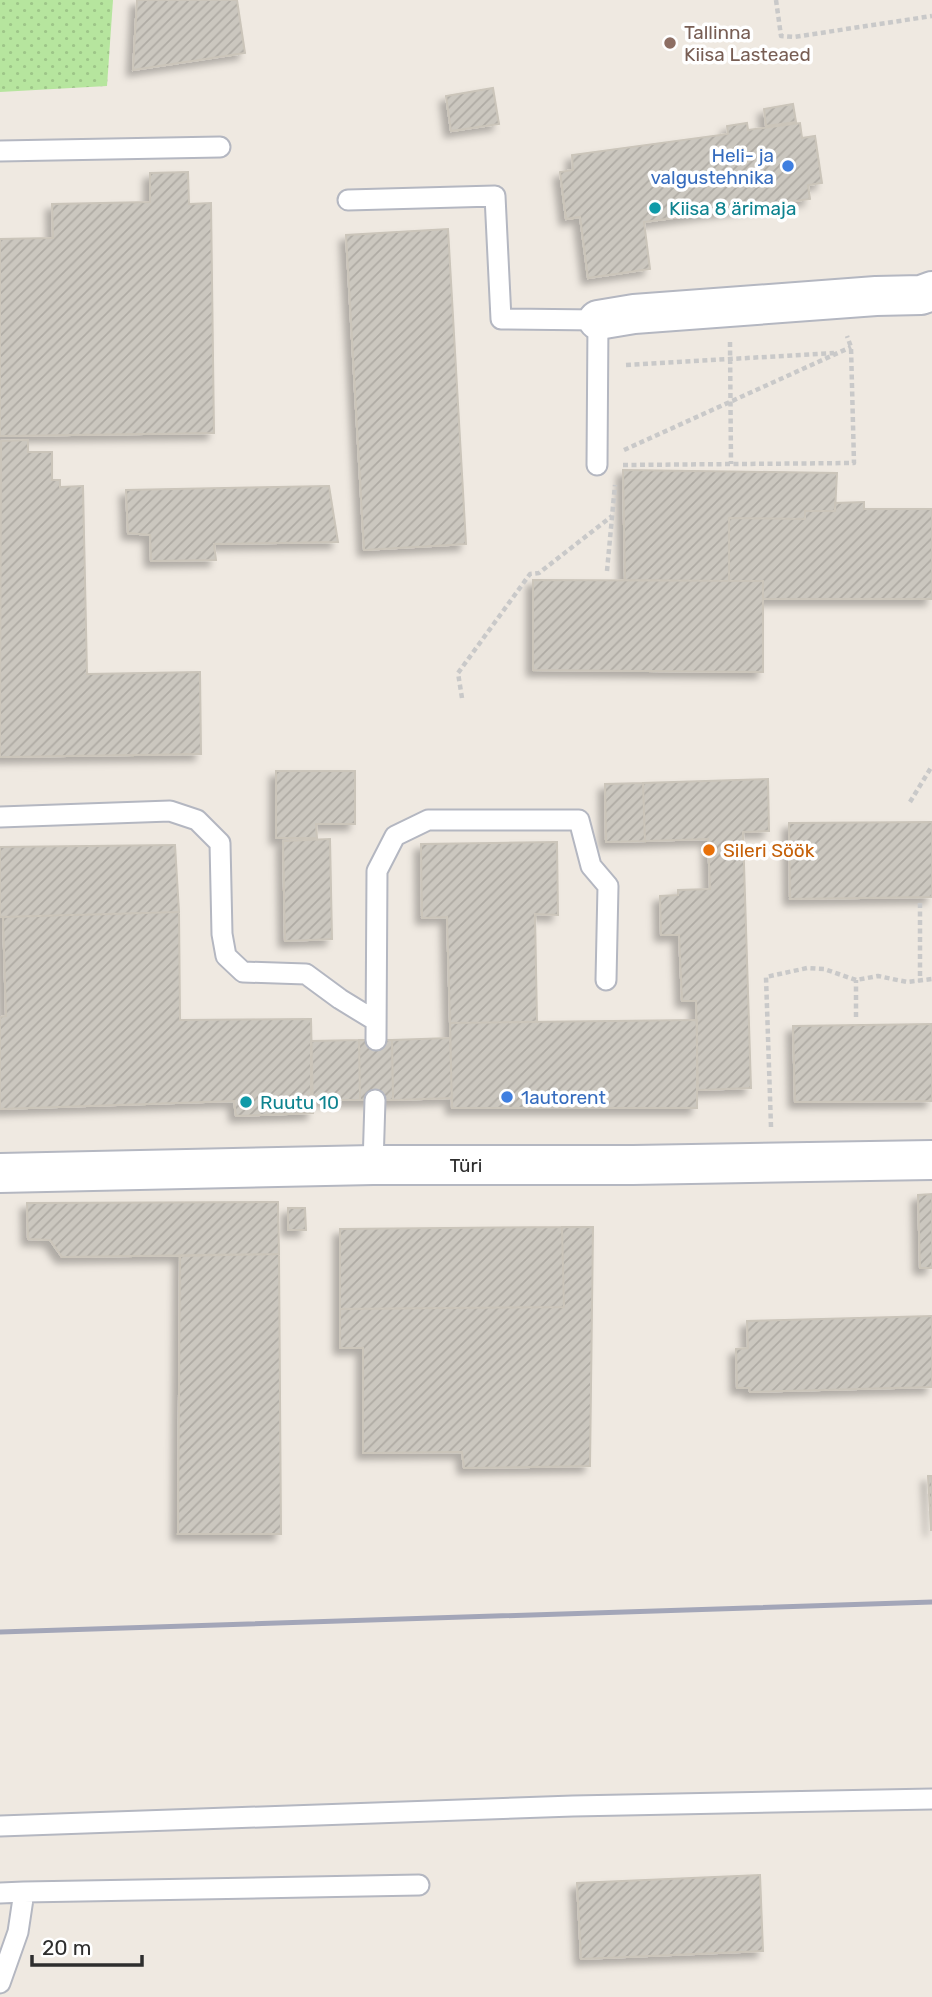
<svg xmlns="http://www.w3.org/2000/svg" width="932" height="1997" viewBox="0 0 932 1997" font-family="Rubik,sans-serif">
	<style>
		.grass { fill: url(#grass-dots) }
		.building { fill: url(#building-hatch); stroke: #cbc5ba; stroke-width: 2; filter: url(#shadow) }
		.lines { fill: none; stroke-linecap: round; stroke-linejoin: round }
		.lane-casing { stroke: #b4b7c1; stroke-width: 23 }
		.street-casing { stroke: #b4b7c1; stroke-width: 42 }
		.path { stroke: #c9c9c9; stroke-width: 4.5; stroke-dasharray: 5 3.5; stroke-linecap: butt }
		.lane { stroke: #fff; stroke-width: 19 }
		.street { stroke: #fff; stroke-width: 38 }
		.rail { stroke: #a3a6b8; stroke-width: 5 }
		.education-dot { fill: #8d6e63; stroke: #fff; stroke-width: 2.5 }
		.shop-dot { fill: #3f7fe0; stroke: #fff; stroke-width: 2.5 }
		.culture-dot { fill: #0f9aa8; stroke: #fff; stroke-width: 2.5 }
		.food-dot { fill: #e8710a; stroke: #fff; stroke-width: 2.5 }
		.labels { text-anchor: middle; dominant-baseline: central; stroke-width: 7; stroke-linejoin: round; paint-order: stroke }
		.education-label { font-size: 19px; fill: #785e54; stroke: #fff; text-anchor: start }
		.shop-label { font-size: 19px; fill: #366cbe; stroke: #fff; text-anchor: end }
		.culture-label { font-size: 19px; fill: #0d838f; stroke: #fff; text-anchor: start }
		.food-label { font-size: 19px; fill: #c56008; stroke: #fff; text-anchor: start }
		.street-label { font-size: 19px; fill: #2e2e2e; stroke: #fff }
	</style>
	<defs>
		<pattern id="grass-dots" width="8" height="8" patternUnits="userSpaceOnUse" patternTransform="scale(1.75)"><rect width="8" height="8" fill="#b6e59e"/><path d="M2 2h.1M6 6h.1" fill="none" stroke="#9dc588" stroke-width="1.8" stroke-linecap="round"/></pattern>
		<pattern id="building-hatch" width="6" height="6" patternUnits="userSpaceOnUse" patternTransform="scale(1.75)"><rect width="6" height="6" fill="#cbc7bf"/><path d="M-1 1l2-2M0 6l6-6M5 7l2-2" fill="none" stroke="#afaba4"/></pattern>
		<filter id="shadow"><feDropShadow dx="-6" dy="6" stdDeviation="3.5" flood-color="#0004"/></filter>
	</defs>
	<rect width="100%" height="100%" fill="#efe9e1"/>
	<path class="grass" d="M 0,0 L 113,0 L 107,86 L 0,92 Z"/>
	<path class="building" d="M 137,0 L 237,0 L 245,53 L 133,70 Z
		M 493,88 L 499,124 L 451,131 L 446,96 Z
		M 793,104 L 796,122 L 766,126 L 764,109 Z
		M 747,123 L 748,130 L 800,123 L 802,138 L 815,136 L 822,183 L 808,185 L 810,199 L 644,222 L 650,269 L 588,278 L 580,217 L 566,219 L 560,172 L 573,170 L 572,155 L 728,134 L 727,126 Z
		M 188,172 L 189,204 L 211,203 L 214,433 L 0,436 L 0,239 L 53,238 L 52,204 L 150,202 L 150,173 Z
		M 448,229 L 466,544 L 364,550 L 346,235 Z
		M 28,440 L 28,452 L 52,452 L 52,480 L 60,480 L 60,487 L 83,486 L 87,674 L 200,672 L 201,754 L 0,757 L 1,441 Z
		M 623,470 L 837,473 L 835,511 L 805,511 L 805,519 L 729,518 L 729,581 L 625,580 Z
		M 329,486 L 338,542 L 214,544 L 216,560 L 151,561 L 150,535 L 128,533 L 126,490 Z
		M 864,502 L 864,509 L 932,509 L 932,599 L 763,599 L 763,581 L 729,581 L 729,518 L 805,519 L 805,511 L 835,511 L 835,503 Z
		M 533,580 L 763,581 L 763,672 L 533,670 Z
		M 276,771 L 355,771 L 355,824 L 316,824 L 317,838 L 276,838 Z
		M 768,779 L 769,831 L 743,832 L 751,1088 L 698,1090 L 696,1001 L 682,1001 L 679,935 L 661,935 L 660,896 L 678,895 L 678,890 L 710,889 L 708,839 L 645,841 L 643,783 Z
		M 643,783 L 645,841 L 606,842 L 605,784 Z
		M 932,822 L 932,897 L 790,899 L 789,823 Z
		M 330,839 L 332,939 L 285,941 L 283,841 Z
		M 557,842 L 558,915 L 535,914 L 537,1022 L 450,1023 L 447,917 L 422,918 L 421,844 Z
		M 175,845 L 179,912 L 0,917 L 0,847 Z
		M 179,912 L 180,1020 L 311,1019 L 313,1113 L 236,1116 L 234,1101 L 0,1109 L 0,1017 L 6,1016 L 3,917 Z
		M 697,1020 L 697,1108 L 452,1108 L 450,1023 Z
		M 932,1024 L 932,1101 L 795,1102 L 793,1026 Z
		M 450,1038 L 452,1098 L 393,1100 L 392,1040 Z
		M 359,1040 L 360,1100 L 311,1100 L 311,1041 Z
		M 359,1040 L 392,1040 L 393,1100 L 360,1100 Z
		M 932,1194 L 932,1268 L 920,1268 L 918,1195 Z
		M 278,1202 L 279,1254 L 62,1257 L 50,1240 L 28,1239 L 27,1203 Z
		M 288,1208 L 305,1208 L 306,1230 L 288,1230 Z
		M 562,1227 L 593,1227 L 590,1466 L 464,1468 L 462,1452 L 363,1453 L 363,1348 L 340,1348 L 340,1309 L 564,1307 Z
		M 562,1227 L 564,1307 L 340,1309 L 340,1229 Z
		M 279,1254 L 281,1534 L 178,1534 L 180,1256 Z
		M 932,1316 L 932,1387 L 750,1392 L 749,1388 L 737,1388 L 736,1349 L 748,1348 L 747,1321 Z
		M 928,1476 L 932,1476 L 932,1530 L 931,1530 Z
		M 760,1875 L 763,1951 L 581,1959 L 577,1883 Z"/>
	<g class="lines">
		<g class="lane-casing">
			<path id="lane" d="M 0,151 L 220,147
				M 348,200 L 495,196 L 501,319 L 598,320 L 597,465
				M 0,817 L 170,811 L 197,820 L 220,843 L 222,934 L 226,956 L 243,972 L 306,974 L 340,999 L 376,1021
				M 376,1040 L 377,871 L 395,836 L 428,820 L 579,820 L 591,866 L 608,886 L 606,980
				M 373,1165 L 375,1100
				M 0,1826 L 573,1806 L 932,1799
				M 0,1893 L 24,1892
				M 0,1983 L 18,1932 L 24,1892 L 419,1885"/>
		</g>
		<g class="street-casing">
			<g id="street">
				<path d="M 598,320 L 634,314 L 876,296 L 921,295 L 932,291"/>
				<path id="s1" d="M 0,1173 L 373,1165 L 633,1165 L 932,1160"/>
			</g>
		</g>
		<path class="path" d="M 776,0 L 781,36 L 794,37 L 932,16
			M 730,342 L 731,464
			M 626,365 L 834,353
			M 624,450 L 851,347
			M 623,465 L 854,463 L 851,347 L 847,336
			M 607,571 L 615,485
			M 462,698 L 458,673 L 530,574 L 539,573 L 612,516
			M 910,802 L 932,766
			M 920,903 L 920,982
			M 856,1017 L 856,980
			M 771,1127 L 766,977 L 807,968 L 824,969 L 856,980 L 878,976 L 907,982 L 932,979"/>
		<use href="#lane" class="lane"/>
		<use href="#street" class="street"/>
		<path class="rail" d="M 0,1632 L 932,1602"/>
	</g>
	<circle class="education-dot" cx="670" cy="43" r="7"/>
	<g class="shop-dot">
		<circle cx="788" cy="166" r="7"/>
		<circle cx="507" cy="1097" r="7"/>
	</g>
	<g class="culture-dot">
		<circle cx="655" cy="208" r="7"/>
		<circle cx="246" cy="1102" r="7"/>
	</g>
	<circle class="food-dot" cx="709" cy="850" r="7"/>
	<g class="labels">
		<g class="education-label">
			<text x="684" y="32">Tallinna<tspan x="684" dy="22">Kiisa Lasteaed</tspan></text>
		</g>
		<g class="shop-label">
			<text x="774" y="155">Heli- ja<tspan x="774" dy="22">valgustehnika</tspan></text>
			<text x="521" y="1097" text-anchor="start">1autorent</text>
		</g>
		<g class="culture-label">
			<text x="669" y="208">Kiisa 8 ärimaja</text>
			<text x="260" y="1102">Ruutu 10</text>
		</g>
		<g class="food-label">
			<text x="723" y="850">Sileri Söök</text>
		</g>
		<g class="street-label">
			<text stroke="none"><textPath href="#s1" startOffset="466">Türi</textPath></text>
		</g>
	</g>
	<path d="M32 1955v10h110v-10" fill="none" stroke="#2e2e2e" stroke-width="3.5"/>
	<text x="42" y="1955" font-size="21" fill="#2e2e2e" stroke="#ffffff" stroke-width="5" paint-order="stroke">20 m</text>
</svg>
